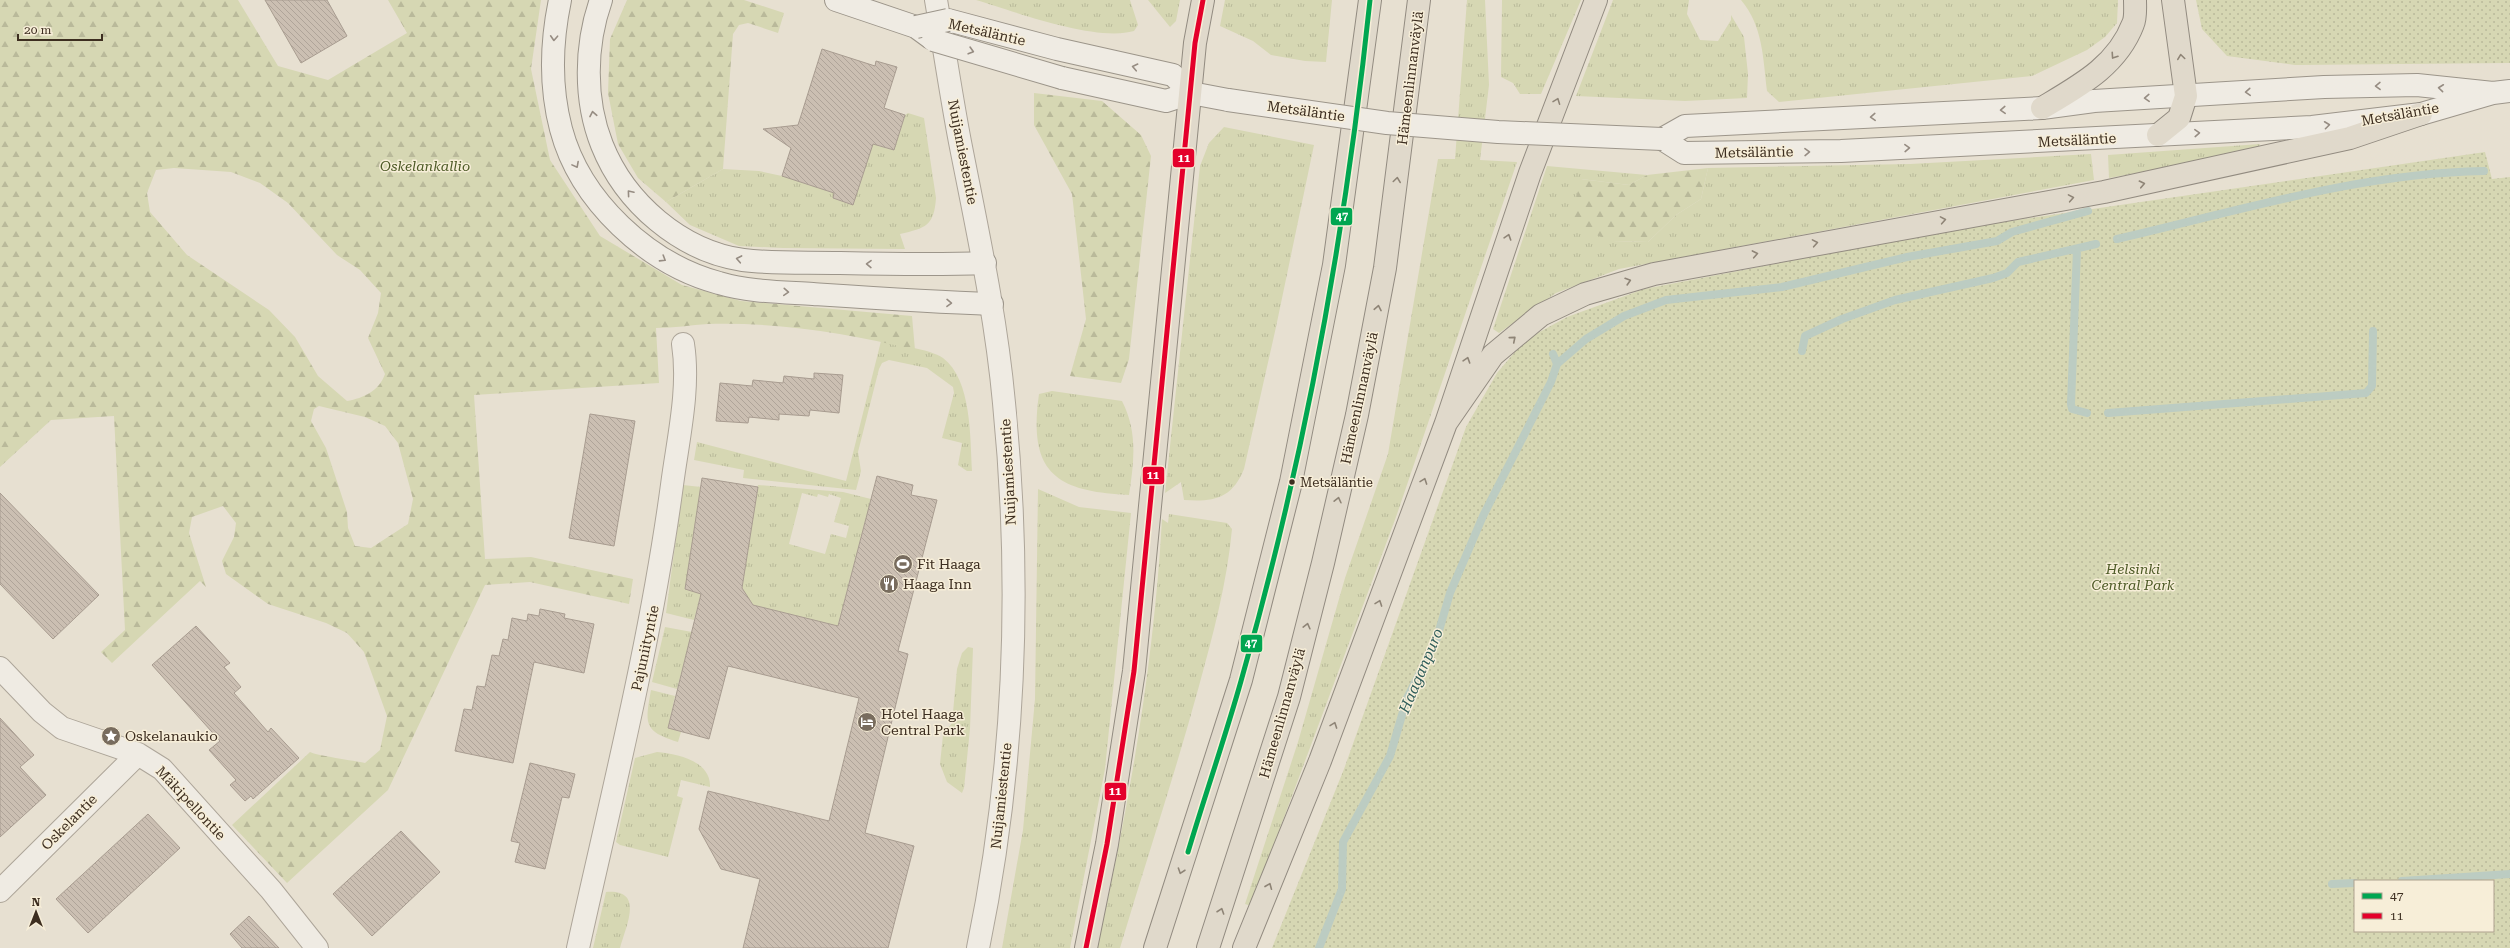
<svg xmlns="http://www.w3.org/2000/svg" width="2510" height="948" viewBox="0 0 2510 948" font-family="'Roboto Serif',serif">
	<style>
		.grass { fill: url(#grass-tufts); fill-rule: evenodd }
		.forest { fill: url(#forest-firs); fill-rule: evenodd }
		.park { fill: url(#park-dots); fill-rule: evenodd }
		.lines { fill: none; stroke-linecap: round; stroke-linejoin: round }
		.stream { stroke: #bcccc2; stroke-width: 8 }
		.building { fill: url(#building-back-hatch); stroke: #a89c90 }
		.minor-casing { stroke: #ada599; stroke-width: 24 }
		.tertiary-casing { stroke: #ada599; stroke-width: 24 }
		.secondary-casing { stroke: #9c958a; stroke-width: 24 }
		.trunk-casing { stroke: #928b80; stroke-width: 24 }
		.minor { stroke: #efebe3; stroke-width: 22 }
		.tertiary { stroke: #efebe3; stroke-width: 22 }
		.secondary { stroke: #efebe3; stroke-width: 22 }
		.trunk { stroke: #e0d9cb; stroke-width: 22 }
		.secondary-bridge-casing { stroke: #9c958a; stroke-width: 24; stroke-linecap: butt }
		.secondary-bridge { stroke: #efebe3; stroke-width: 22 }
		.bus-1-casing { stroke: #f7eed8; stroke-width: 8 }
		.bus-2-casing { stroke: #f7eed8; stroke-width: 8 }
		.bus-1 { stroke: #00a651; stroke-width: 5 }
		.bus-2 { stroke: #e4002b; stroke-width: 5 }
		.oneway { stroke: #968c82 }
		.oneway2 { stroke: #8e8476 }
		.bus-dot { fill: #3d2e20; stroke: #f7eed8; stroke-width: 1.5 }
		.labels { text-anchor: middle; dominant-baseline: central; stroke-width: 3; stroke-linejoin: round; paint-order: stroke }
		.bus-label { font-size: 13px; fill: #3d2e20; stroke: #f7eed8; text-anchor: start }
		.street-label { font-size: 14px; fill: #3d2e20; stroke: #f7eed8 }
		.park-label { font-size: 14px; font-style: italic; fill: #4d5a26; stroke: #f7eed8 }
		.poi-label { font-size: 14px; fill: #3d2e20; stroke: #f7eed8; text-anchor: start }
		.water-label { font-size: 15px; font-style: italic; fill: #2f5d5a; stroke: #f7eed8 }
		.line-badge { stroke: #f7eed8; stroke-width: 1.5 }
		.badge-label { font-size: 11px; text-anchor: middle; font-weight: bold; fill: #fff }
	</style>
	<defs>
		<pattern id="grass-tufts" width="24" height="20" patternUnits="userSpaceOnUse"><rect width="24" height="20" fill="#d6d7b3"/><path d="M3 7l-1-3M5 7V3M7 7l1-3M15 17l-1-3M17 17v-4M19 17l1-3" fill="none" stroke="#b9b99a"/></pattern>
		<pattern id="forest-firs" width="22" height="20" patternUnits="userSpaceOnUse"><rect width="22" height="20" fill="#d6d7b3"/><path d="M5 1l3.5 6h-7zM16 11l3.5 6h-7z" fill="#b9b99a"/></pattern>
		<pattern id="park-dots" width="8" height="8" patternUnits="userSpaceOnUse"><rect width="8" height="8" fill="#d6d7b3"/><path d="M2 2h.1M6 6h.1" fill="none" stroke="#b9b99a" stroke-width="1.8" stroke-linecap="round"/></pattern>
		<pattern id="building-back-hatch" width="6" height="6" patternUnits="userSpaceOnUse"><rect width="6" height="6" fill="#cbbfb2"/><path d="M-1 5l2 2M0 0l6 6M5-1l2 2" fill="none" stroke="#afa499"/></pattern>
	</defs>
	<rect width="100%" height="100%" fill="#e7e0d1"/>
	<path class="grass" d="M 976,0 L 1130,0 L 1138,25 L 1134,31 C 1095,42 1016,12 976,0 Z
		M 1148,0 L 1180,0 L 1176,21 L 1170,27 Z
		M 1225,0 L 1332,0 L 1326,62 L 1305,61 L 1271,55 L 1253,41 L 1220,26 Z
		M 1467,0 L 1485,0 L 1489,85 L 1480,160 L 1517,162 L 1396,517 L 1251,906 L 1245,904 L 1298,742 L 1345,578 L 1388,454 L 1438,159 L 1455,159 Z
		M 1502,0 L 1581,0 L 1541,94 L 1520,94 L 1513,83 L 1501,77 Z
		M 1613,0 L 1689,0 L 1687,14 L 1700,40 L 1718,41 L 1731,20 L 1731,15 L 1744,37 L 1748,74 L 1747,98 L 1685,101 L 1576,96 Z
		M 1741,0 L 2118,0 L 2117,23 L 2105,37 L 2087,50 L 2032,76 L 1779,102 L 1767,91 C 1763,58 1763,26 1741,0 Z
		M 908,113 L 924,118 L 936,198 C 934,226 926,228 900,234 L 905,249 L 783,248 L 739,246 L 690,225 L 666,202 L 723,169 L 759,171 L 782,176 L 834,193 L 833,198 L 853,205 L 875,136 L 881,138 L 879,146 L 894,150 L 905,115 Z
		M 1224,127 L 1314,145 L 1276,327 L 1244,469 C 1232,499 1213,502 1184,500 L 1181,482 L 1165,493 L 1200,166 L 1209,143 Z
		M 2260,144 L 2259,148 L 2186,164 L 2109,178 L 2108,155 Z
		M 2091,154 L 2094,180 L 1619,269 L 1556,293 L 1499,333 L 1493,329 L 1547,166 L 1647,175 L 1629,185 L 1581,179 L 1613,241 L 1648,242 L 1676,215 L 1701,199 L 1708,168 L 1910,164 Z
		M 881,341 C 896,345 930,349 943,358 C 972,380 970,438 972,471 L 967,471 L 958,465 L 962,443 L 942,438 L 954,393 L 953,387 L 927,368 L 889,360 L 882,363 L 879,369 L 858,452 L 861,471 L 856,490 L 743,478 L 744,470 L 694,460 L 697,442 L 846,481 Z
		M 1052,391 L 1122,401 C 1138,432 1134,462 1129,495 C 1054,492 1028,471 1039,394 Z
		M 683,485 L 701,487 L 685,589 L 701,594 L 694,620 L 666,613 Z
		M 758,485 L 843,492 L 871,499 L 836,633 L 821,622 L 753,605 L 742,588 ZM 802,493 L 817,497 L 818,494 L 828,497 L 829,494 L 841,498 L 834,522 L 849,526 L 846,538 L 831,534 L 825,554 L 789,544 Z
		M 1038,489 L 1079,507 L 1131,513 L 1105,769 L 1070,948 L 1002,948 L 1023,830 L 1035,699 Z
		M 1169,514 L 1227,523 L 1232,529 C 1227,583 1213,635 1199,686 C 1175,774 1146,861 1120,948 L 1097,948 C 1129,807 1154,663 1162,519 L 1168,523 Z
		M 665,627 L 692,632 L 677,689 L 652,682 Z
		M 968,647 L 973,648 L 970,729 L 964,788 L 962,793 L 947,782 L 940,764 L 943,735 L 952,723 L 957,669 L 962,653 Z
		M 651,690 L 675,696 L 668,728 L 681,732 L 678,742 C 643,731 645,724 651,690 Z
		M 657,752 C 678,754 711,761 710,787 L 681,780 L 677,796 L 683,798 L 668,857 L 620,845 L 616,842 L 635,758 Z
		M 606,892 C 645,889 626,925 620,948 L 593,948 Z"/>
	<path class="forest" d="M 0,0 L 238,0 L 278,66 L 328,80 L 407,33 L 388,0 L 541,0 L 531,69 L 550,160 L 600,236 L 682,285 L 741,301 L 912,316 L 915,350 C 849,333 776,322 708,324 C 691,325 674,328 656,328 L 659,383 L 474,395 L 485,559 L 531,557 L 633,579 L 629,604 L 530,582 L 485,585 L 388,790 L 287,883 L 232,825 L 310,752 C 314,755 356,761 365,763 L 380,750 L 387,716 L 364,652 L 347,633 L 326,623 L 268,604 L 226,574 L 222,561 L 234,537 L 236,523 L 223,506 L 192,517 L 189,533 L 206,587 L 200,581 L 112,663 L 101,652 L 125,630 L 114,416 L 51,420 L 0,467 ZM 174,168 L 231,172 L 260,183 L 288,203 L 337,255 L 360,270 L 381,293 L 378,313 L 368,338 L 385,374 C 379,391 364,398 347,401 L 318,376 L 295,337 L 269,310 L 187,255 L 150,212 L 147,193 L 156,170 ZM 319,406 L 365,417 L 385,426 L 398,443 L 413,499 L 408,524 L 371,548 L 355,546 L 348,528 L 347,512 L 326,448 L 311,421 L 314,409 Z
		M 627,0 L 744,0 L 784,13 L 778,33 L 748,23 L 739,25 L 733,34 L 723,169 L 666,202 L 638,178 L 618,144 L 608,93 L 610,39 Z
		M 1034,93 L 1102,101 L 1141,135 L 1151,156 L 1129,359 L 1121,383 L 1070,376 L 1086,319 L 1072,194 L 1034,125 Z
		M 1708,168 L 1701,199 L 1676,215 L 1648,242 L 1613,241 L 1569,225 L 1581,179 L 1629,185 L 1647,175 Z"/>
	<path class="park" d="M 2196,0 L 2510,0 L 2510,63 L 2295,65 L 2227,56 L 2202,29 Z
		M 2485,152 L 2492,179 L 2510,177 L 2510,948 L 1272,948 L 1344,769 L 1466,427 L 1497,373 L 1525,340 L 1567,317 L 1644,289 L 1962,228 ZM 2355,881 L 2493,881 L 2493,931 L 2355,931 Z"/>
	<g class="lines">
		<path class="stream" d="M 2117,239 C 2238,211 2360,173 2484,171
			M 2077,249 L 2071,404 L 2072,409 L 2087,413
			M 1802,351 L 1805,336 L 1842,319 L 1895,300 L 1993,278 L 2007,273 L 2018,262 L 2096,244
			M 1557,364 L 1586,339 L 1624,316 L 1666,300 L 1782,287 L 1907,257 L 1997,241 L 2012,232 L 2088,211
			M 2108,413 L 2366,393 L 2372,386 L 2373,331
			M 2402,881 L 2510,874
			M 2332,884 L 2355,883
			M 1319,948 L 1342,889 L 1343,842 L 1390,756 L 1407,698 L 1436,641 L 1450,593 L 1483,516 L 1551,382 L 1557,364 L 1553,354"/>
	</g>
	<path class="building" d="M 265,0 L 327,0 L 347,36 L 301,63 Z
		M 822,49 L 875,66 L 876,61 L 897,67 L 884,108 L 905,115 L 894,150 L 873,144 L 853,205 L 833,198 L 834,193 L 782,176 L 791,148 L 763,129 L 798,125 Z
		M 814,373 L 843,375 L 839,413 L 810,410 L 809,416 L 779,414 L 779,420 L 749,417 L 748,423 L 716,421 L 720,383 L 752,386 L 753,380 L 783,383 L 784,376 L 814,379 Z
		M 590,414 L 635,421 L 614,546 L 569,538 Z
		M 877,476 L 913,485 L 911,495 L 937,500 L 898,651 L 908,654 L 865,833 L 914,846 L 888,948 L 743,948 L 760,879 L 721,869 L 699,829 L 708,791 L 829,821 L 859,698 L 728,666 L 709,739 L 668,728 L 701,594 L 685,589 L 702,478 L 758,487 L 742,588 L 753,605 L 838,626 Z
		M 0,493 L 99,595 L 53,639 L 0,584 Z
		M 540,609 L 565,614 L 564,618 L 594,624 L 584,673 L 534,662 L 513,763 L 455,751 L 464,709 L 472,710 L 477,686 L 485,687 L 492,655 L 499,656 L 503,639 L 508,640 L 512,618 L 527,621 L 528,614 L 539,616 Z
		M 196,626 L 230,663 L 224,667 L 241,687 L 234,693 L 268,732 L 271,728 L 299,758 L 253,799 L 251,796 L 245,801 L 230,785 L 236,780 L 209,750 L 220,741 L 152,665 Z
		M 0,718 L 34,755 L 20,767 L 46,795 L 0,837 Z
		M 530,763 L 575,774 L 569,798 L 562,797 L 545,869 L 515,862 L 520,843 L 511,841 Z
		M 148,814 L 180,848 L 88,933 L 56,899 Z
		M 401,831 L 440,872 L 372,936 L 333,894 Z
		M 249,916 L 279,948 L 242,948 L 230,934 Z"/>
	<g class="lines">
		<g class="minor-casing">
			<path id="minor" d="M 0,668 L 42,712 L 62,728 L 138,754 L 162,769 L 271,890 L 317,948
				M 0,891 L 138,754
				M 578,948 C 612,794 651,641 672,485 C 678,439 690,389 683,344"/>
		</g>
		<g class="tertiary-casing">
			<path id="tertiary" d="M 936,0 C 944,47 951,95 960,142 C 977,229 996,315 1004,403 C 1022,584 1015,769 978,948"/>
		</g>
		<g class="secondary-casing">
			<path id="secondary" d="M 560,0 C 551,43 550,87 561,129 C 580,201 648,264 719,283 C 749,292 782,292 813,294 C 873,298 932,302 992,304
				M 601,0 C 585,45 584,100 602,145 C 625,203 681,251 743,260 C 775,264 808,262 840,263 C 888,264 937,265 985,263
				M 836,0 L 916,27 L 931,38
				M 948,20 L 1057,49 L 1173,75 L 1191,93
				M 1062,78 L 1166,101 L 1191,93 L 1228,100
				M 2493,93 L 2417,85 L 2324,87 L 2094,101 L 2042,108 L 1685,126 L 1662,139 L 1684,153 L 1841,151 L 2312,127 L 2421,114 L 2493,93 L 2510,91"/>
		</g>
		<g class="trunk-casing">
			<path id="trunk" d="M 2042,108 C 2079,86 2117,66 2133,24 C 2136,18 2135,7 2135,0
				M 2158,135 L 2179,118 L 2186,96 L 2173,0
				M 1446,423 L 1493,355 L 1541,315 L 1585,294 L 1654,274 L 2104,192 L 2350,138 L 2421,114
				M 1086,948 L 1107,844 L 1134,671 L 1195,43 L 1203,0
				M 1155,948 L 1241,680 L 1291,482 L 1334,265 L 1370,0
				M 1208,948 L 1289,697 L 1323,563 L 1357,415 L 1385,268 L 1419,0
				M 1244,948 L 1320,761 L 1446,423 L 1530,173 L 1596,0"/>
		</g>
		<use href="#minor" class="minor"/>
		<use href="#tertiary" class="tertiary"/>
		<use href="#secondary" class="secondary"/>
		<use href="#trunk" class="trunk"/>
		<g class="secondary-bridge-casing">
			<path id="secondary-bridge" d="M 916,27 L 948,20
				M 933,40 L 1062,78
				M 1228,100 L 1387,123 L 1498,132 L 1662,139"/>
		</g>
		<use href="#secondary-bridge" class="secondary-bridge"/>
		<g class="bus-1-casing">
			<path id="bus-1" d="M 1188,852 C 1205,795 1225,738 1241,681 C 1305,459 1346,229 1370,0"/>
		</g>
		<g class="bus-2-casing">
			<path id="bus-2" d="M 1086,948 L 1107,844 L 1134,671 L 1195,43 L 1203,0"/>
		</g>
		<use href="#bus-1" class="bus-1"/>
		<use href="#bus-2" class="bus-2"/>
	</g>
	<defs><path id="oneway-chevron" d="M-2-3.5L2.5 0L-2 3.5" fill="none" stroke-width="1.6" stroke-linecap="round" stroke-linejoin="round"/></defs>
	<g class="oneway">
		<use href="#oneway-chevron" transform="translate(554 38) rotate(93)"/>
		<use href="#oneway-chevron" transform="translate(971 51) rotate(16)"/>
		<use href="#oneway-chevron" transform="translate(1135 67) rotate(-168)"/>
		<use href="#oneway-chevron" transform="translate(2378 86) rotate(179)"/>
		<use href="#oneway-chevron" transform="translate(2441 88) rotate(-174)"/>
		<use href="#oneway-chevron" transform="translate(2248 92) rotate(176)"/>
		<use href="#oneway-chevron" transform="translate(2147 98) rotate(177)"/>
		<use href="#oneway-chevron" transform="translate(2003 110) rotate(177)"/>
		<use href="#oneway-chevron" transform="translate(593 114) rotate(-101)"/>
		<use href="#oneway-chevron" transform="translate(1873 117) rotate(177)"/>
		<use href="#oneway-chevron" transform="translate(2327 125) rotate(-7)"/>
		<use href="#oneway-chevron" transform="translate(2197 133) rotate(-3)"/>
		<use href="#oneway-chevron" transform="translate(1907 148) rotate(-2)"/>
		<use href="#oneway-chevron" transform="translate(1807 152) rotate(-1)"/>
		<use href="#oneway-chevron" transform="translate(576 165) rotate(62)"/>
		<use href="#oneway-chevron" transform="translate(630 193) rotate(-130)"/>
		<use href="#oneway-chevron" transform="translate(663 259) rotate(32)"/>
		<use href="#oneway-chevron" transform="translate(739 259) rotate(-169)"/>
		<use href="#oneway-chevron" transform="translate(869 264) rotate(-179)"/>
		<use href="#oneway-chevron" transform="translate(786 292) rotate(4)"/>
		<use href="#oneway-chevron" transform="translate(949 303) rotate(1)"/>
	</g>
	<g class="oneway2">
		<use href="#oneway-chevron" transform="translate(2114 56) rotate(124)"/>
		<use href="#oneway-chevron" transform="translate(2181 57) rotate(-98)"/>
		<use href="#oneway-chevron" transform="translate(1557 101) rotate(-69)"/>
		<use href="#oneway-chevron" transform="translate(1397 180) rotate(-82)"/>
		<use href="#oneway-chevron" transform="translate(2142 184) rotate(-12)"/>
		<use href="#oneway-chevron" transform="translate(2071 198) rotate(-10)"/>
		<use href="#oneway-chevron" transform="translate(1943 220) rotate(-10)"/>
		<use href="#oneway-chevron" transform="translate(1508 237) rotate(-72)"/>
		<use href="#oneway-chevron" transform="translate(1815 243) rotate(-10)"/>
		<use href="#oneway-chevron" transform="translate(1755 254) rotate(-11)"/>
		<use href="#oneway-chevron" transform="translate(1628 281) rotate(-17)"/>
		<use href="#oneway-chevron" transform="translate(1378 308) rotate(-79)"/>
		<use href="#oneway-chevron" transform="translate(1513 339) rotate(-40)"/>
		<use href="#oneway-chevron" transform="translate(1467 360) rotate(-72)"/>
		<use href="#oneway-chevron" transform="translate(1424 481) rotate(-70)"/>
		<use href="#oneway-chevron" transform="translate(1338 500) rotate(-77)"/>
		<use href="#oneway-chevron" transform="translate(1379 603) rotate(-70)"/>
		<use href="#oneway-chevron" transform="translate(1307 626) rotate(-76)"/>
		<use href="#oneway-chevron" transform="translate(1334 725) rotate(-70)"/>
		<use href="#oneway-chevron" transform="translate(1181 871) rotate(109)"/>
		<use href="#oneway-chevron" transform="translate(1269 886) rotate(-68)"/>
		<use href="#oneway-chevron" transform="translate(1221 911) rotate(-71)"/>
	</g>
	<defs>
		<g id="stadium-disc" transform="scale(1)"><circle r="9.5" fill="#786c5e" stroke="#f7eed8"/><path d="M0-5a6.5 5 0 1 0 0 10a6.5 5 0 1 0 0-10ZM-3.5-1.8h7v3.6h-7Z" fill="#fff"/></g>
		<g id="restaurant-disc" transform="scale(1)"><circle r="9.5" fill="#786c5e" stroke="#f7eed8"/><path d="M-5-6h1v4h1v-4h1v4h1v-4h1v5L-1.5 .5V6h-2V.5L-5-1ZM5-6V6H3V1.5H1.5Q1.5-4 5-6Z" fill="#fff"/></g>
		<g id="hotel-disc" transform="scale(1)"><circle r="9.5" fill="#786c5e" stroke="#f7eed8"/><path d="M-6-4.5h1.5V1H6V5H4.5V3h-9V5H-6ZM-4 0a1.8 1.8 0 1 1 3.6 0ZM.5 0V-2.5h3Q6-2.5 6 0Z" fill="#fff"/></g>
		<g id="sight-disc" transform="scale(1)"><circle r="9.5" fill="#786c5e" stroke="#f7eed8"/><path d="M0-6L1.8-2.2L6-1.7L2.9 1.2L3.7 5.4L0 3.3L-3.7 5.4L-2.9 1.2L-6-1.7L-1.8-2.2Z" fill="#fff"/></g>
	</defs>
	<g fill-rule="evenodd">
		<use href="#stadium-disc" x="903" y="564"/>
		<use href="#restaurant-disc" x="889" y="584"/>
		<use href="#hotel-disc" x="867" y="722"/>
		<use href="#sight-disc" x="111" y="736"/>
	</g>
	<circle class="bus-dot" cx="1292" cy="482" r="3.5"/>
	<g class="labels">
		<g class="bus-label">
			<text x="1300" y="482">Metsäläntie</text>
		</g>
		<g class="street-label">
			<text transform="translate(987 32) rotate(13)">Metsäläntie</text>
			<text transform="translate(1410 78) rotate(-83)">Hämeenlinnanväylä</text>
			<text transform="translate(1306 111) rotate(8)">Metsäläntie</text>
			<text transform="translate(2400 114) rotate(-10)">Metsäläntie</text>
			<text transform="translate(2077 140) rotate(-3)">Metsäläntie</text>
			<text transform="translate(963 152) rotate(79)">Nuijamiestentie</text>
			<text transform="translate(1754 152) rotate(-1)">Metsäläntie</text>
			<text transform="translate(1359 398) rotate(-78)">Hämeenlinnanväylä</text>
			<text transform="translate(1008 472) rotate(-93)">Nuijamiestentie</text>
			<text transform="translate(645 648) rotate(-78)">Pajuniityntie</text>
			<text transform="translate(1282 713) rotate(-74)">Hämeenlinnanväylä</text>
			<text transform="translate(1001 796) rotate(-84)">Nuijamiestentie</text>
			<text transform="translate(191 803) rotate(47)">Mäkipellontie</text>
			<text transform="translate(69 822) rotate(-45)">Oskelantie</text>
		</g>
		<g class="park-label">
			<text x="425" y="166">Oskelankallio</text>
			<text x="2133" y="569">Helsinki<tspan x="2133" dy="16">Central Park</tspan></text>
		</g>
		<g class="poi-label">
			<text x="917" y="564">Fit Haaga</text>
			<text x="903" y="584">Haaga Inn</text>
			<text x="881" y="714">Hotel Haaga<tspan x="881" dy="16">Central Park</tspan></text>
			<text x="125" y="736">Oskelanaukio</text>
		</g>
		<g class="water-label">
			<text transform="translate(1421 671) rotate(-67)">Haaganpuro</text>
		</g>
	</g>
	<g class="line-badge">
		<rect x="1172" y="148" width="23" height="20" rx="4" fill="#e4002b"/>
		<rect x="1330" y="207" width="23" height="19" rx="4" fill="#00a651"/>
		<rect x="1142" y="466" width="23" height="19" rx="4" fill="#e4002b"/>
		<rect x="1240" y="634" width="23" height="19" rx="4" fill="#00a651"/>
		<rect x="1104" y="782" width="23" height="19" rx="4" fill="#e4002b"/>
	</g>
	<g class="badge-label">
		<text x="1184" y="162">11</text>
		<text x="1342" y="220">47</text>
		<text x="1153" y="479">11</text>
		<text x="1251" y="647">47</text>
		<text x="1115" y="795">11</text>
	</g>
	<rect x="2354" y="880" width="140" height="52" fill="#f7eed8" stroke="#ada18e"/>
	<rect x="2362" y="893" width="20" height="6" fill="#00a651" stroke="#ada18e"/>
	<text x="2390" y="900" font-size="12" fill="#3d2e20">47</text>
	<rect x="2362" y="913" width="20" height="6" fill="#e4002b" stroke="#ada18e"/>
	<text x="2390" y="920" font-size="12" fill="#3d2e20">11</text>
	<g transform="translate(36 912)" stroke="#f7eed8" stroke-width="3" paint-order="stroke">
	<path d="M0-3L7 15L0 10L-7 15Z" fill="#3d2e20"/>
	<text y="-6" font-size="11" font-weight="bold" text-anchor="middle" fill="#3d2e20">N</text>
	</g>
	<path d="M18 34v6h84v-6" fill="none" stroke="#3d2e20" stroke-width="2"/>
	<text x="24" y="34" font-size="12" fill="#3d2e20" stroke="#f7eed8" stroke-width="3" paint-order="stroke">20 m</text>
</svg>
